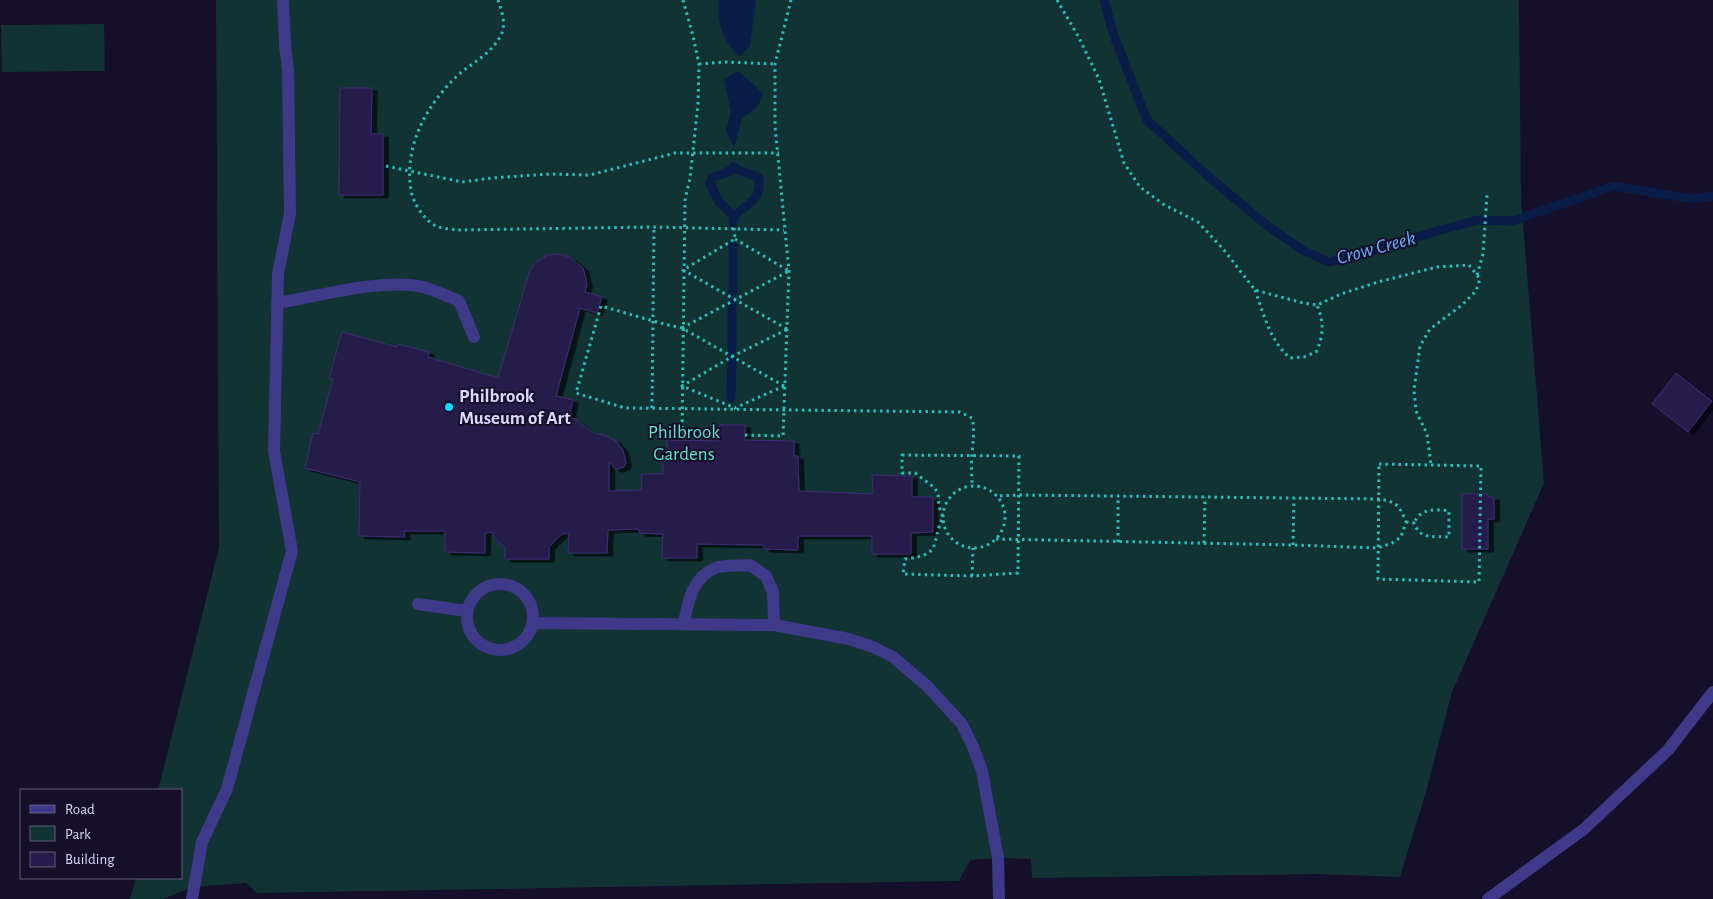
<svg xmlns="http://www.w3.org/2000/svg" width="1713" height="899" viewBox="0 0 1713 899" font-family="'Alegreya Sans',sans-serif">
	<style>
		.green { fill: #123333 }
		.water { fill: #091d48 }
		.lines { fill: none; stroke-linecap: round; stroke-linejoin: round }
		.stream { stroke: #091d48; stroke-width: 9 }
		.building { fill: #261b4a; stroke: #3e2c77; filter: url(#shadow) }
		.path { stroke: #2cbebb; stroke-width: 3; stroke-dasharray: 2.5 4; stroke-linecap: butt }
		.service { stroke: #3f3989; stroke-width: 12 }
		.minor { stroke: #3f3989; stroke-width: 12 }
		.poi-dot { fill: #03dbff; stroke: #150f29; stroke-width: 2 }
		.labels { text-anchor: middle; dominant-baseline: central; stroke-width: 4; stroke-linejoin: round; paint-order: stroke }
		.poi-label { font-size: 19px; font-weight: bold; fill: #ddd7ff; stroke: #150f29; text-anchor: start }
		.park-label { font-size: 19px; fill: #5ee4c8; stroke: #150f29 }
		.water-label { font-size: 20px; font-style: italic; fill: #65b1ff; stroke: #150f29 }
	</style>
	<defs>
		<filter id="shadow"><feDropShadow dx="5.5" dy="3" stdDeviation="0" flood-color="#0009"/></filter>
	</defs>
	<rect width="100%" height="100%" fill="#150f29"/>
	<path class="green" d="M 216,0 L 1519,0 L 1521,199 L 1544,483 L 1452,692 L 1426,792 L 1400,877 L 1317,874 L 1032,878 L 1031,859 L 998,858 L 970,860 L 959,881 L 257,893 L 246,883 L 193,887 L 163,899 L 130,899 L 136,878 L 181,878 L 181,790 L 158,790 L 219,548 Z
		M 104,24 L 105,71 L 2,72 L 1,25 Z"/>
	<path class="water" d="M 719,0 L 756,0 L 750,46 L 740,56 C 723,44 716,19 719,0 Z
		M 738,71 L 763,93 L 758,106 L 742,119 L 734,148 L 726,130 L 731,112 L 724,79 Z"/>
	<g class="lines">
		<path class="stream" d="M 1104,0 L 1114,36 L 1147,120 L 1209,177 L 1265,224 L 1304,251 L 1329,262 L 1386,247 L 1437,231 L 1478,220 L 1512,221 L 1614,186 L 1694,199 L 1713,196
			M 733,223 L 734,216 C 748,202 761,203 759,178 C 750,173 742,173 734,167 C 728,174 719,174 712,178 L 710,183 L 719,202 L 734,216
			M 733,292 L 733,246
			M 732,351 L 732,303
			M 731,398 L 732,360"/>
	</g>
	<path class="building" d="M 340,88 L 372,88 L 371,134 L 383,134 L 383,195 L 339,195 Z
		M 557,254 L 564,255 L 572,259 L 583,268 L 587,284 L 585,292 L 602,297 L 597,313 L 580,308 L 556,396 L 573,400 L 570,415 L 564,414 L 563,418 L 574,419 L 594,433 L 606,436 L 616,441 L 623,450 L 626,463 L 624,467 L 618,469 L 615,469 L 611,463 L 609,462 L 609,491 L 641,490 L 642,474 L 663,474 L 663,455 L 668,455 L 667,440 L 719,441 L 719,425 L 745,425 L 745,440 L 794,441 L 794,456 L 798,456 L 799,491 L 873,494 L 872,475 L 912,476 L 912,497 L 933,497 L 933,532 L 911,533 L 911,554 L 872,554 L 872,536 L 798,536 L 798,550 L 764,549 L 763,545 L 697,544 L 697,558 L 662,558 L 663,534 L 639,533 L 639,529 L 608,530 L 607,553 L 568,553 L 569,533 L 562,534 L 549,547 L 549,559 L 505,559 L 505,547 L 497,541 L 491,532 L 485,533 L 485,553 L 445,552 L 445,531 L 404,531 L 405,537 L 359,536 L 360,482 L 305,468 L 313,433 L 318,434 L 333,379 L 329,378 L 342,332 L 397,347 L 398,344 L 429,352 L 428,357 L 498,378 L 530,270 L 535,263 L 541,259 L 548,255 Z
		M 1676,373 L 1712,401 L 1688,432 L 1652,404 Z
		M 1462,494 L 1488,494 L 1488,497 L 1494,497 L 1494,519 L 1488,519 L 1488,549 L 1462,549 Z"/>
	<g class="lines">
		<path class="path" d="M 498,0 C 502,12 507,25 500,37 C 489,56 471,63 456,77 C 425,107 404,147 411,190 C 413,203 424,220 436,226 C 443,229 452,229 459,230 L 654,227 L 784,230
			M 683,0 L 693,36 L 699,64 L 698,104 L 690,178 L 685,200 L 682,435 L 719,435
			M 1057,0 L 1078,36 L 1099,79 L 1124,163 L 1140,187 L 1163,204 L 1198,222 L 1224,250 L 1255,290 L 1303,303 L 1317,305 L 1341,294 L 1378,282 L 1437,267 L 1469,265 L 1480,279 L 1476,291 L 1462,305 L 1430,329 L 1420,346 L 1414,390 L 1416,411 L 1427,434 L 1431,465
			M 699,64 L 726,62 L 775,64
			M 386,166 L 462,182 L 492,178 L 549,174 L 590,175 L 675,153 L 779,153
			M 734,228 L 735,239 L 683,270 L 787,329
			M 735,239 L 789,271
			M 1477,275 L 1483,254 L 1487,195
			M 1255,290 C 1264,315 1270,341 1290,358 L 1304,357 L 1316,352 C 1324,335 1324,323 1317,305
			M 682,328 L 789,271
			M 784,386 L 682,328 L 664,324 L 601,306 L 576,393 L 625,408 L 960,412 L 972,418 C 975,430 973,441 972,454 C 971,464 972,475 972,486
			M 784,386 L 735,408 L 682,386 L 733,356 L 788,329
			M 652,408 L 654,227
			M 745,435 L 783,436 L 789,271 L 775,126 L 775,64 L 791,0
			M 902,455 L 1019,456 L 1018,573 L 972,576 L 903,574 L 905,559 C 944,555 930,543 943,517 L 939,507 L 938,495 L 935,488 L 915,473 L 902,473 Z
			M 1379,464 L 1481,466 L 1479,582 L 1378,579 Z
			M943 517a31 31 0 1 1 62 0a31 31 0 1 1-62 0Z
			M 1406,522 L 1414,523 C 1420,540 1433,536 1449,537 L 1449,511 C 1434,509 1421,508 1414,523
			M 996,539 L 1293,545 L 1378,548 L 1392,543 L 1401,537 L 1406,522 C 1399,505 1397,502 1379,499 L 1020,495 L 996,496
			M 1118,542 L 1118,497
			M 1204,543 L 1205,497
			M 1293,545 L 1294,498
			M 972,576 L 973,548"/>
		<path class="service" d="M 277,303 C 320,296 381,278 423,287 C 435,290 448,297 459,301 L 474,337
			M467 617a33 33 0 1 1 66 0a33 33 0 1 1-66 0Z
			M 418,604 L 467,611
			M 532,623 L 774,625 L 849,639 L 873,647 L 893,657 L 927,686 L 962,724 L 973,747 L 982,771 L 998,858 L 999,899
			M 684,623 C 688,602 692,578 715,568 C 723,565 741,566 750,565 L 766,576 L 773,592 L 774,625
			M 192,899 L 202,842 L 227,789 L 292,551 L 274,451 L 278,274 L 290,213 L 288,71 L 285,45 L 283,0"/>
		<path class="minor" d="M 1488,899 L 1584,829 L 1668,750 L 1713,692"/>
	</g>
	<circle class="poi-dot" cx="449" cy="407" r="5"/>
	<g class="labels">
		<g class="poi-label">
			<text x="459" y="396">Philbrook<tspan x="459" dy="22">Museum of Art</tspan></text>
		</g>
		<g class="park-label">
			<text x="684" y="432">Philbrook<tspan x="684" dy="22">Gardens</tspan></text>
		</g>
		<g class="water-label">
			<text transform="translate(1376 248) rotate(-15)">Crow Creek</text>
		</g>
	</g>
	<rect x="20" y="789" width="162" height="90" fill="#150f29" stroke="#655f7f"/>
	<rect x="30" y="805" width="25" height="8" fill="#3f3989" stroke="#655f7f"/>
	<text x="65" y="814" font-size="15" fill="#ddd7ff">Road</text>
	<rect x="30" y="826" width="25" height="15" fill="#123333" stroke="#655f7f"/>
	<text x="65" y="839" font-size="15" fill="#ddd7ff">Park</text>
	<rect x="30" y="852" width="25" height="15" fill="#261b4a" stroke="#655f7f"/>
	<text x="65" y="864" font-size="15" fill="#ddd7ff">Building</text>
</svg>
